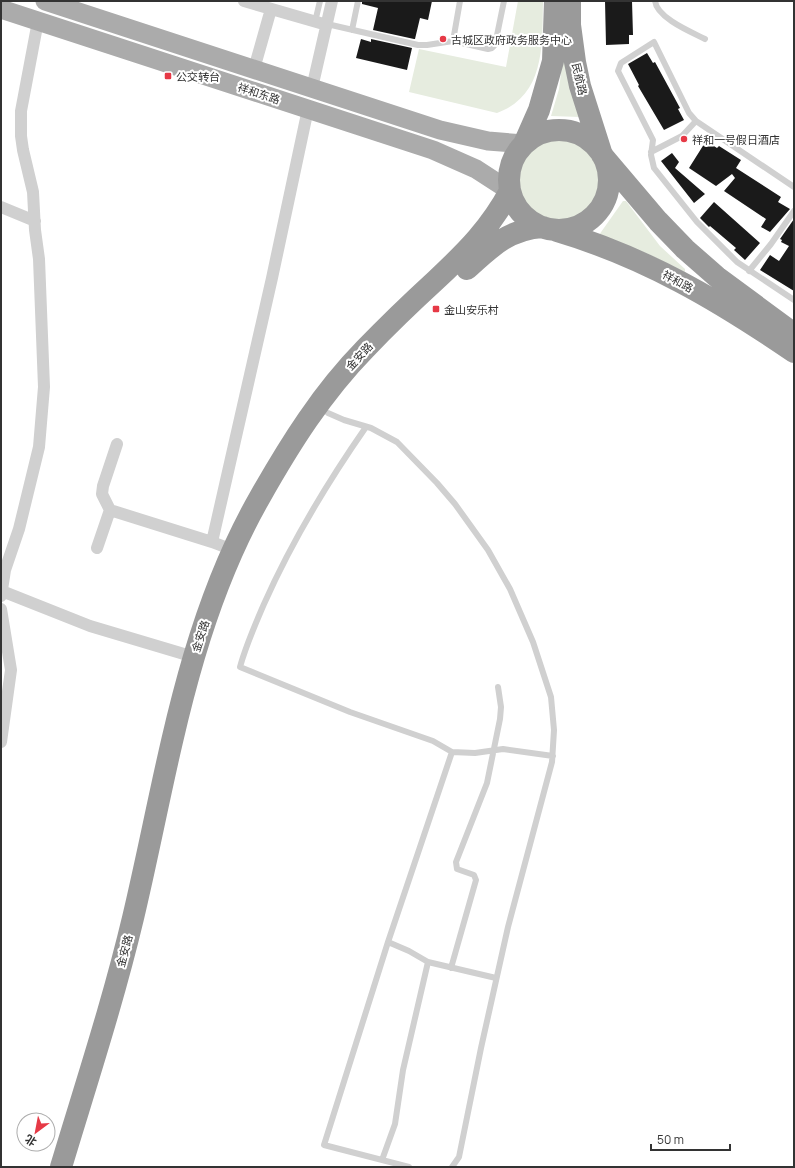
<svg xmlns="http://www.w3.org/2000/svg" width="795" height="1168" viewBox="0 0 795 1168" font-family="Manrope,'Noto Sans SC',sans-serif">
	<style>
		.green { fill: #e6ecdf }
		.building { fill: #1a1a1a }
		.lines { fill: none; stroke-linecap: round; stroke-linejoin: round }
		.lane { stroke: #d0d0d0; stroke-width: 6 }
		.street { stroke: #d0d0d0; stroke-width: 12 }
		.primary { stroke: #ababab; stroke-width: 19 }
		.highway { stroke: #9a9a9a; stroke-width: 22 }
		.poi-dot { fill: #e63946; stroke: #fff; stroke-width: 1.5 }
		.labels { text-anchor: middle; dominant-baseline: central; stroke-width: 4; stroke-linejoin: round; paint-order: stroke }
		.poi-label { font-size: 11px; fill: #333; stroke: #fff; text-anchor: start }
		.street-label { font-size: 11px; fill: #333; stroke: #fff }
	</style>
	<rect width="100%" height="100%" fill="#fff"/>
	<path class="green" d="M 518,1 L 543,1 C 542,44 546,95 497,113 L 409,92 L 419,49 L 506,67 Z
		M 563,57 L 580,117 L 551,116 L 559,89 Z
		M518 180a42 42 0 1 1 84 0a42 42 0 1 1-84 0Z
		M 623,201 L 626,201 L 660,246 L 685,269 L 685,272 L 648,254 L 599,235 Z"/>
	<path class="building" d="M 362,1 L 432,1 L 428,20 L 420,18 L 415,39 L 414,39 L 373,30 L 378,8 L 362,4 Z
		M 605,1 L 632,1 L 633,35 L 629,35 L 629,44 L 606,45 Z
		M 361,39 L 371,42 L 371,39 L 412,48 L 407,70 L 356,58 Z
		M 647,53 L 653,63 L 655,62 L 680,108 L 678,109 L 684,120 L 664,130 L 638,86 L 639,85 L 628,64 Z
		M 706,141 L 717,148 L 719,146 L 741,160 L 736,168 L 781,197 L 778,202 L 790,209 L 770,232 L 761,227 L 766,219 L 724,191 L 735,178 L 732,174 L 716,186 L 689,168 Z
		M 672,153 L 679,162 L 675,168 L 705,194 L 694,203 L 661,161 Z
		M 714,202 L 760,243 L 745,260 L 734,250 L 736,248 L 710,226 L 709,227 L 700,218 Z
		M 794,219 L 794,291 L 760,270 L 770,255 L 779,261 L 789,246 L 781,242 L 782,240 L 780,239 Z"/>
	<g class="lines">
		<path class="lane" d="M 655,1 C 657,18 691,32 705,39
			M 315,22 L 320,1
			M 327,24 L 418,45 L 427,45 L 453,41 L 488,49 L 492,48 L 495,45 L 504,1
			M 352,30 L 358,1
			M 453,41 L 460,1
			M 651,152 L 682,136 L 696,121
			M 794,187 L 696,121 L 689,113 L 654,42 L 621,63 L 618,71 L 653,140 L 651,155 L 654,168 L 697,222 L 737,262 L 794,300
			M 749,271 L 771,244 L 794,211
			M 328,413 L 344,420 L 371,428 L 397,442 L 437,483 L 455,504 L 488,550 L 510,589 L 533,642 L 551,697 L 554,730 L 552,762 L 508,927 L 481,1048 L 459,1157 L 452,1167
			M 366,427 C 327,483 292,541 264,604 C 255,625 246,645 240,667 L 350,712 L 433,741 L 452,752 L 475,753 L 503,749 L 553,756
			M 388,942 L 409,951 L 428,962 L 496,978
			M 451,968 L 476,880 L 474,875 L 457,869 L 456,862 L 487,783 L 500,719 L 501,707 L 498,687
			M 382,1160 L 395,1124 L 403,1070 L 428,962
			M 409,1167 L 324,1145 L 388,942 L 452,752"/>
		<path class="street" d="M 244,1 L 327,25
			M 254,69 L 271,9
			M 312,88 L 332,1
			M 1,207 L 35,221
			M 110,510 L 212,542
			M 97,548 L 110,510 L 102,494 L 103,486 L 117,444
			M 233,550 L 212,542 L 272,278 L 308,109
			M 2,591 L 90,626 L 194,657
			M 1,596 L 5,570 L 19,529 L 39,447 L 44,387 L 39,259 L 35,230 L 33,192 L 23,150 L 21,136 L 21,111 L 38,21
			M 1,609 L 11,670 L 1,742"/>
		<path class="primary" d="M 45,1 L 440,130 L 488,141 L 524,144
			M 1,9 L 433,150 L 476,169 L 510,191"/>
		<path class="highway" d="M 570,1 L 570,25 L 575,62 L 580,86 L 602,155 L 658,221 L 685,249 L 717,277 L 794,334
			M509 180a50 50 0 1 1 100 0a50 50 0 1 1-100 0Z
			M 524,144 L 539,110 L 553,61 L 555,1
			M 557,231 C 645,257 718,300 794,352
			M 467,269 C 491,247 509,229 543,227
			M 61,1167 C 86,1084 113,1002 133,918 C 167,775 186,626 260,497 C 290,444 322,393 365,349 C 388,325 412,302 436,280 C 467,251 490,228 510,191"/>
	</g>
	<g class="poi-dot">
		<circle cx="443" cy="39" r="4"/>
		<rect x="164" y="72" width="8" height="8" rx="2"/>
		<circle cx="684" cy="139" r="4"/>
		<rect x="432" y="305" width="8" height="8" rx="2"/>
	</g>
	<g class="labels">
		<g class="poi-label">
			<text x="451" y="39">古城区政府政务服务中心</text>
			<text x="176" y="76">公交转台</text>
			<text x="692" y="139">祥和一号假日酒店</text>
			<text x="444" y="309">金山安乐村</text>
		</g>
		<g class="street-label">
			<text transform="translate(580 79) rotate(77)">民航路</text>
			<text transform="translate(259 93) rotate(18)">祥和东路</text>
			<text transform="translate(678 281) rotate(29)">祥和路</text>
			<text transform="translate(359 356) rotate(-47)">金安路</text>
			<text transform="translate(200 636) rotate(-72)">金安路</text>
			<text transform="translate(124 951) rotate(-75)">金安路</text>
		</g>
	</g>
	<rect width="795" height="1168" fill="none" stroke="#333333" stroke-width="4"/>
	<g transform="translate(36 1132) rotate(212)"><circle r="19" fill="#ffffff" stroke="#adadad"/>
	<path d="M0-3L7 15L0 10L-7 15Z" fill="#e63946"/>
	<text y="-6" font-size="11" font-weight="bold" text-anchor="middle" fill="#333333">北</text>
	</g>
	<path d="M651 1144v6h79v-6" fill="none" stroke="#333333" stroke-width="2"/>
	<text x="657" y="1144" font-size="12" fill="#333333" stroke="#ffffff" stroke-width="3" paint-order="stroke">50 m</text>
</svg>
